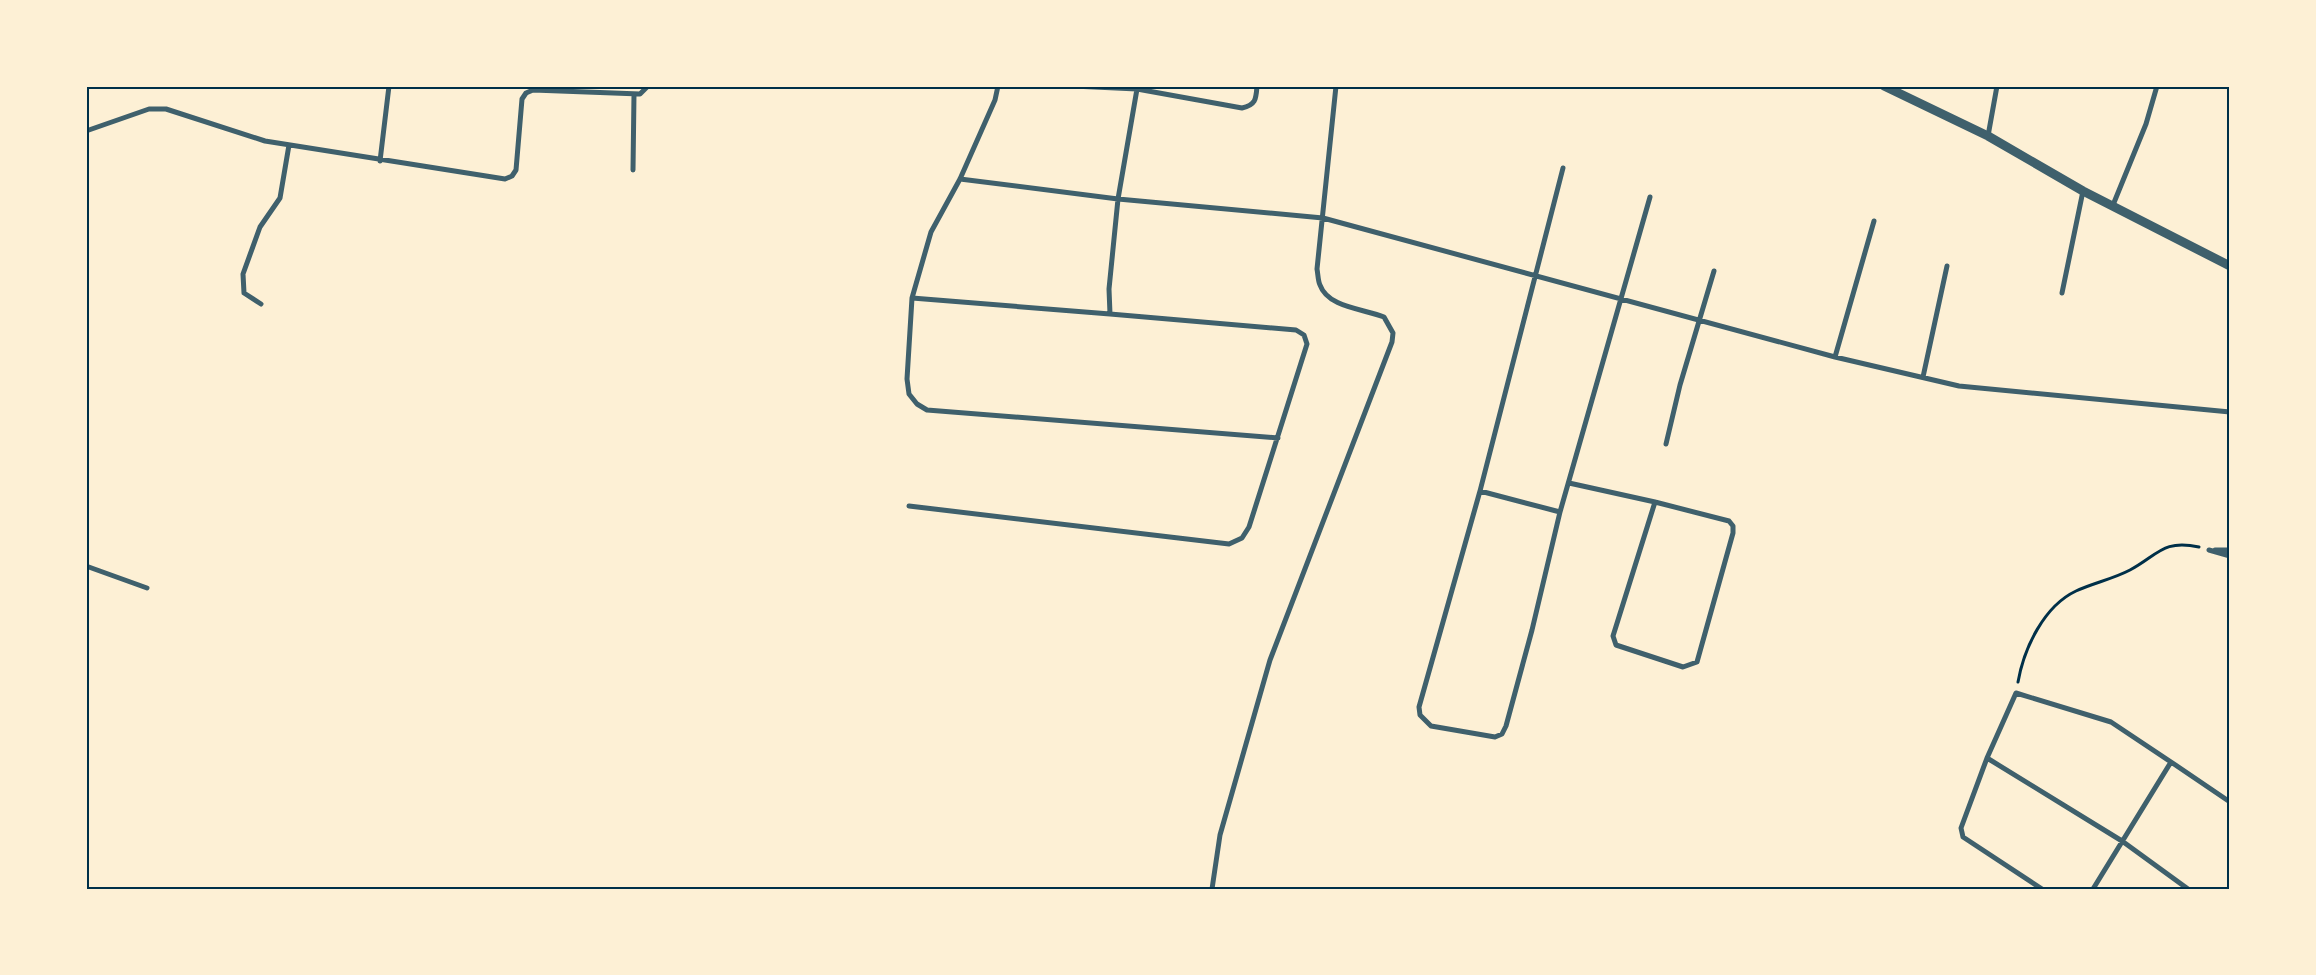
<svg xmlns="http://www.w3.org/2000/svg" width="2316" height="975" viewBox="0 0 2316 975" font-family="Merriweather,serif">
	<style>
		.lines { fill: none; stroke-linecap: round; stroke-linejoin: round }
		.path { stroke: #003049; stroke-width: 3 }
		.minor { stroke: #3f606c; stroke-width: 5 }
		.tertiary { stroke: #3f606c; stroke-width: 9 }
		.neatline { fill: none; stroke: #003049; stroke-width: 2 }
	</style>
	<rect width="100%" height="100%" fill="#fdf0d5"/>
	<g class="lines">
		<path class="path" d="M 2018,682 C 2024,648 2044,606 2076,591 C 2093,583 2113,579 2130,570 C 2158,555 2163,539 2199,547"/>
		<path class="minor" d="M 998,86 L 995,100 L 960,179 L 931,232 L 912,298 L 907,379 L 909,394 L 917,404 L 927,410 L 1278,438
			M 1073,86 L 1137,89 L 1242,108 C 1256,105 1256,99 1257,86
			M 86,88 L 87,86
			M 86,131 L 149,109 L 166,109 L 265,141 L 505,179 L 512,176 L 516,170 L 522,99 L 526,93 L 533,90 L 640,94 L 648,86
			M 1988,136 L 1997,86
			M 380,161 L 389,86
			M 1563,168 L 1480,491 L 1419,707 L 1420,715 L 1431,726 L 1495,737 L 1502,734 L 1506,726 L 1532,630 L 1560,512 L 1650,197
			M 633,170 L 634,94
			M 960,179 L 1118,199 L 1323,218 L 1835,357 L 1959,386 L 2230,412
			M 2113,205 L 2146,124 L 2157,86
			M 2062,293 L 2083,191
			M 912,298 L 1110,314
			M 261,304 L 244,293 L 243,274 L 260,227 L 280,198 L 289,145
			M 1835,357 L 1874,221
			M 1923,377 L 1947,266
			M 1666,444 L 1680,385 L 1714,271
			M 1569,483 L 1655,502 L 1729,521 L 1733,526 L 1733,533 L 1697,662 L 1683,667 L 1616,645 L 1613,636 L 1655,502
			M 1480,491 L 1560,512
			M 909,506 L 1229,544 L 1242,538 L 1249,527 L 1307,344 L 1304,335 L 1296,330 L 1110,314 L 1109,289 L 1118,199 L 1137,89
			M 2209,550 L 2230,556
			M 2215,550 L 2230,550
			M 86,566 L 147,588
			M 1987,758 L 2122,841 L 2188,889
			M 2171,762 L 2230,802
			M 1212,889 L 1220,835 L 1270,660 L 1392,342 L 1393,333 L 1384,317 C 1365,309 1328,308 1320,285 C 1318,281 1318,274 1317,269 L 1336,86
			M 2042,889 L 1963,837 L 1961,828 L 1987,758 L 2016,693 L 2111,722 L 2171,762 L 2093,889"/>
		<path class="tertiary" d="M 1884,86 L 1988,136 L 2083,191 L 2230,266"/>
	</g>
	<rect width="2316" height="975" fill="none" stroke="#fdf0d5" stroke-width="175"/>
	<rect x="88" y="88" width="2140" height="800" class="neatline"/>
</svg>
